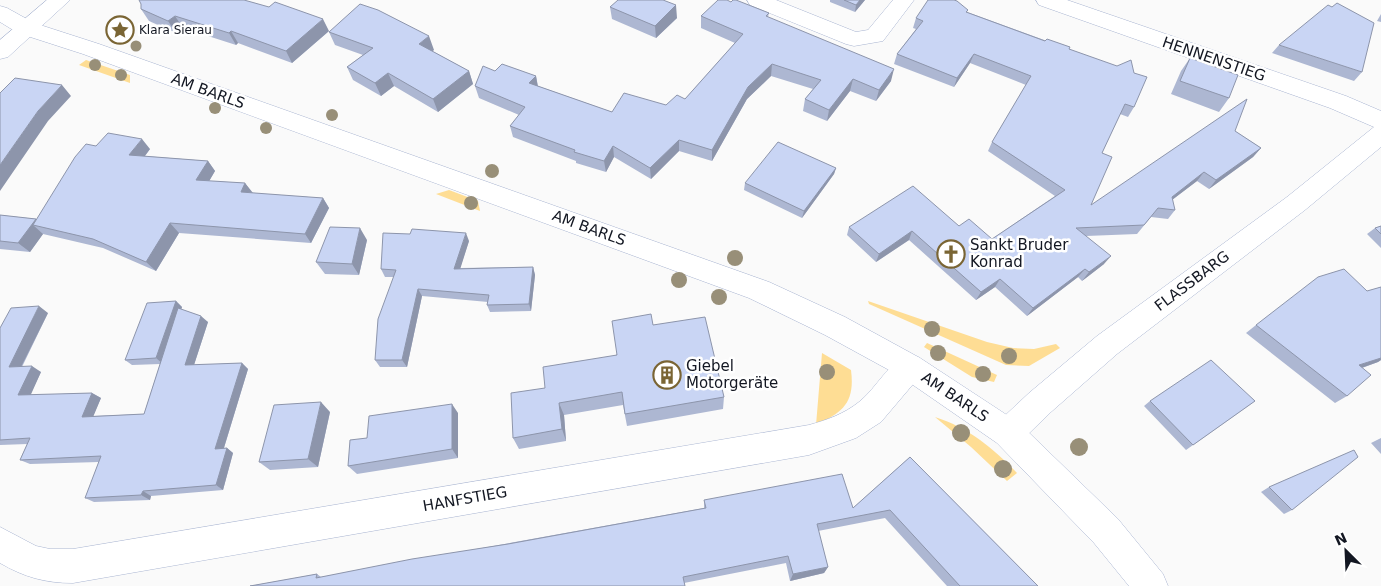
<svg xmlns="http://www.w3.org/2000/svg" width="1381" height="586" viewBox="0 0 1381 586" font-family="'DejaVu Sans',sans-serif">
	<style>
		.green { fill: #fedd94 }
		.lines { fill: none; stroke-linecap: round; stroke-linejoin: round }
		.minor-casing { stroke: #a8b4d1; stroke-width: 1 }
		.tertiary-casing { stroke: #a8b4d1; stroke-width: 1 }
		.minor { fill: #fff; fill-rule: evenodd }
		.tertiary { fill: #fff; fill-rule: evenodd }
		.tree { fill: #988f78 }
		.wall { fill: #adb7d2 }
		.shaded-wall { fill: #8d95ab }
		.building { fill: #c9d5f4; stroke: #8d95ab }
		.labels { text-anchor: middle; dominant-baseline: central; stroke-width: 5; stroke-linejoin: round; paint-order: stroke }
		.far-poi-label { font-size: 12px; fill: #131722; stroke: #fff; text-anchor: start }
		.street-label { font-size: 15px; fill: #131722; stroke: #fff }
		.poi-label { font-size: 15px; fill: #131722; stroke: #fff; text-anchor: start }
	</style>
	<rect width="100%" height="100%" fill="#fafafa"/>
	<path class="green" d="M 86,60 L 130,75 L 130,83 L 79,65 Z
		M 449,190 L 478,201 L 480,211 L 436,194 Z
		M 868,301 L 987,342 L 1013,348 L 1034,349 L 1056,344 L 1060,348 L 1029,366 L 1006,365 L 869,304 Z
		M 927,343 L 997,375 L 994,382 L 972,377 L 924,347 Z
		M 822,353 L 851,370 C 855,402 844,412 816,425 Z
		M 935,417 C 969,428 993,448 1017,473 L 1007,481 L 971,447 Z"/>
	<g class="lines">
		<g class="minor-casing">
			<path id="minor" d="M 47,0 L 70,0 L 8,57 L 0,59 L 0,40 Z
				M 747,0 L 776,0 L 856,32 L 868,30 L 893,0 L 914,0 L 883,41 L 854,46 L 846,44 L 750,5 Z
				M 1036,0 L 1067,0 L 1346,96 L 1381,111 L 1381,147 L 1305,210 L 1117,354 L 1051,412 L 1019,443 L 1008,447 L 997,443 L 993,433 L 997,423 L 1029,393 L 1097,336 L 1287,197 L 1374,127 L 1330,108 L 1039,5 Z
				M 910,354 L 920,358 L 925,367 L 920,376 L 881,422 L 856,438 L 809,455 L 73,583 C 45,583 24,577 0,563 L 0,527 L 36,546 L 50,549 L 73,549 L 809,425 C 827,420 844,414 859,402 C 877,388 888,362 910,354 Z"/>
		</g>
		<g class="tertiary-casing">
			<path id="tertiary" d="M 0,6 L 7,8 L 34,23 L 99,44 L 769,282 L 845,317 L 920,358 L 1019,423 L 1118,519 L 1163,574 L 1168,586 L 1129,586 L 1094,543 L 997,443 L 900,376 L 825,335 L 749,298 L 83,54 L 18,33 L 0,22 Z"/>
		</g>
		<use href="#minor" class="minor"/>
		<use href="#tertiary" class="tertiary"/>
	</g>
	<g class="tree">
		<circle cx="136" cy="46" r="5.5"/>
		<circle cx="95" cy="65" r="6"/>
		<circle cx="121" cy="75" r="6"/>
		<circle cx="215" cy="108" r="6"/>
		<circle cx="332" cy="115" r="6"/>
		<circle cx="266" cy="128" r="6"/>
		<circle cx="492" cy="171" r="7"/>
		<circle cx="471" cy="203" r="7"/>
		<circle cx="735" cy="258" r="8"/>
		<circle cx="679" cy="280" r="8"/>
		<circle cx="719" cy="297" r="8"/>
		<circle cx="932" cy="329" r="8"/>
		<circle cx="938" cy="353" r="8"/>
		<circle cx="1009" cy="356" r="8"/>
		<circle cx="827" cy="372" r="8"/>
		<circle cx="983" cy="374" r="8"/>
		<circle cx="961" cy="433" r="9"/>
		<circle cx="1079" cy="447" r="9"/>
		<circle cx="1003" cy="469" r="9"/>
	</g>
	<path class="wall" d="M 830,0 L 865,0 L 855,12 L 830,2 Z
		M 141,4 L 329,31 L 292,63 L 238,43 L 236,45 L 183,28 L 176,33 L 149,21 L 141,9 Z
		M 610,7 L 677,18 L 656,38 L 612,19 Z
		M 968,10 L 967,12 L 1069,49 L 1134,107 L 1128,117 L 1120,114 L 1102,153 L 1091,205 L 1235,131 L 1261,148 L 1253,157 L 1209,189 L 1197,181 L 1172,200 L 1175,210 L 1168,219 L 1151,217 L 1137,234 L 1086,236 L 1104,264 L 1082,281 L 1078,277 L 1027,316 L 995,287 L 976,300 L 909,240 L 876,262 L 847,235 L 849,227 L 959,226 L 992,239 L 1055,196 L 988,151 L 992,142 L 1026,85 L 970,63 L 954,87 L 894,64 L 897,54 L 916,29 L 913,28 L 916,18 Z
		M 769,13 L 768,17 L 891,81 L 876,101 L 850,91 L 827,121 L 803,111 L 805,99 L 813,89 L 771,76 L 747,99 L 712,161 L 679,151 L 651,179 L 614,157 L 606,172 L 576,163 L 576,161 L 513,137 L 510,126 L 519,115 L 479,98 L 475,86 L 495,71 L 536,76 L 538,86 L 612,112 L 666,105 L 685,99 L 735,43 L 701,28 L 701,16 Z
		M 1381,14 L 1381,22 L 1377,21 Z
		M 329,32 L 434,50 L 432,51 L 469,71 L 473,84 L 438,112 L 394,86 L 381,96 L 353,80 L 347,67 L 363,55 L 335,45 Z
		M 1279,45 L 1362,72 L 1354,81 L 1272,53 Z
		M 1190,58 L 1229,98 L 1219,112 L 1171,94 L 1181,71 Z
		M 96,146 L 150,149 L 145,156 L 208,161 L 215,171 L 209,181 L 245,183 L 252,193 L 323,198 L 329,208 L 311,243 L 179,233 L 156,271 L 103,248 L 43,234 L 30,252 L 0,249 L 0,215 L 37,219 Z
		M 836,168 L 834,174 L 802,218 L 744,190 L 745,183 Z
		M 1381,226 L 1381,248 L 1367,234 L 1375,228 Z
		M 367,240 L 359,275 L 325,274 L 316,262 Z
		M 469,241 L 460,268 L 533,267 L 535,275 L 531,311 L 490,312 L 487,305 L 488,302 L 422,296 L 407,367 L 380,367 L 375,360 L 394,277 L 385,277 L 381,269 Z
		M 1381,287 L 1381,360 L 1378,362 L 1362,368 L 1347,396 L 1335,403 L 1246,333 L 1256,325 Z
		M 176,301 L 182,307 L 181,309 L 208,322 L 194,365 L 242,363 L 248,369 L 224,448 L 227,448 L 233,453 L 223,490 L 151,496 L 150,500 L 94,502 L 85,498 L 99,462 L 30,464 L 20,460 L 27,444 L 0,445 L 0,328 L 48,313 L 22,367 L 41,372 L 30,395 L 92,393 L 101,398 L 93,416 L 144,414 L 160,364 L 132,365 L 125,360 Z
		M 653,325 L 724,397 L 723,409 L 627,426 L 623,405 L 564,415 L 566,441 L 519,449 L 513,438 Z
		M 1150,401 L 1255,401 L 1186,450 L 1144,406 Z
		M 330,412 L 318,467 L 270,470 L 259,462 Z
		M 458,413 L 458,458 L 357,474 L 348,466 L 367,438 Z
		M 1381,438 L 1381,454 L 1371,443 Z
		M 910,457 L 1038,586 L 947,586 L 885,518 L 818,531 L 828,567 L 824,573 L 790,581 L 786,563 L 684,583 L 250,586 L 317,574 L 321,577 L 704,508 L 704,500 L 853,508 Z
		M 1269,487 L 1292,510 L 1284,514 L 1261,492 Z"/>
	<path class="shaded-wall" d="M 860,0 L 865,0 L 855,12 L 856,5 Z
		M 676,5 L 677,18 L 656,38 L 655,26 Z
		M 175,16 L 183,28 L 176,33 L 168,21 Z
		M 323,19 L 329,31 L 292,63 L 286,51 Z
		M 231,31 L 238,43 L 236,45 L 229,33 Z
		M 429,36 L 434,50 L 424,57 L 419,44 Z
		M 974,54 L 970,63 L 954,87 L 957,78 Z
		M 772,64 L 771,76 L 747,99 L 712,161 L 712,150 L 748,87 Z
		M 894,69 L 891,81 L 876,101 L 879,90 Z
		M 469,71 L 473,84 L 438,112 L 433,99 Z
		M 388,73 L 394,86 L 381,96 L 375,83 Z
		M 536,76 L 538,88 L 529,83 Z
		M 853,79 L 850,91 L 827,121 L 829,110 Z
		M 62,85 L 71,96 L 48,121 L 0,191 L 0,165 L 38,111 Z
		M 142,139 L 150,149 L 138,165 L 129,155 Z
		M 679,140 L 679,151 L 651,179 L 650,168 Z
		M 613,146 L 614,157 L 606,172 L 604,161 Z
		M 1261,148 L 1253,157 L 1209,189 L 1216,180 Z
		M 208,161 L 215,171 L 204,190 L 196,180 Z
		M 836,168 L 834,174 L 802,218 L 804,211 Z
		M 1204,172 L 1197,181 L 1164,206 L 1172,197 Z
		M 245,183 L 253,193 L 241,192 Z
		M 323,198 L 329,208 L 311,243 L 305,234 Z
		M 36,219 L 33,225 L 43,234 L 30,252 L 18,243 Z
		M 170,223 L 179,233 L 156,271 L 146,262 Z
		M 360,228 L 367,240 L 359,275 L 352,264 Z
		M 912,231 L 909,240 L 876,262 L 879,254 Z
		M 466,233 L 469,241 L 458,276 L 454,269 Z
		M 1111,256 L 1104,264 L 1082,281 L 1089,272 Z
		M 533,267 L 535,275 L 531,311 L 529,304 Z
		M 1085,269 L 1078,277 L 1027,316 L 1033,308 Z
		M 1000,279 L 995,287 L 976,300 L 981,292 Z
		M 418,289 L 422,296 L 407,367 L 402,360 Z
		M 176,301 L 182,307 L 163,364 L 156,358 Z
		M 39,306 L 48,313 L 18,373 L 9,367 Z
		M 201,316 L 208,322 L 192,371 L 185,365 Z
		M 1381,358 L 1381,360 L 1378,362 L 1347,373 L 1359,365 Z
		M 242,363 L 248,369 L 222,454 L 215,449 Z
		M 32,366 L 41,372 L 28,401 L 18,395 Z
		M 92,393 L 101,398 L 91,422 L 82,417 Z
		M 321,402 L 330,412 L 318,467 L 308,459 Z
		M 559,403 L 564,415 L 566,441 L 562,429 Z
		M 452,404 L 458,413 L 458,458 L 452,449 Z
		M 227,448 L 233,453 L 223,490 L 216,485 Z
		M 143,491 L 151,496 L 150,500 L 141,495 Z
		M 828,567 L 824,573 L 790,581 L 793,574 Z"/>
	<path class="building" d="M 139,0 L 244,0 L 269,7 L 275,2 L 323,19 L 286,51 L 231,31 L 229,33 L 175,16 L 168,21 L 141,9 L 141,4 Z
		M 618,0 L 663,0 L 676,5 L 655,26 L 610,7 Z
		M 718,0 L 727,0 L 731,2 L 733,0 L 736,0 L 769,13 L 766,16 L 894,69 L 879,90 L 853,79 L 829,110 L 805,99 L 821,80 L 772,64 L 748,87 L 712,150 L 679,140 L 650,168 L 613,146 L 604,161 L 574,152 L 575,150 L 510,126 L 525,107 L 475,86 L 483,66 L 495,71 L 502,64 L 536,76 L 529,83 L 612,112 L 624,93 L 666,105 L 677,95 L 685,99 L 743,34 L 701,16 Z
		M 844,0 L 860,0 L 856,5 Z
		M 928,0 L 954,0 L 957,1 L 968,10 L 966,12 L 1045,41 L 1047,39 L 1070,47 L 1069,49 L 1117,66 L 1131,60 L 1134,73 L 1147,77 L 1134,107 L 1125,104 L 1102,153 L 1112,157 L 1091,205 L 1247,99 L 1235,131 L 1261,148 L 1216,180 L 1204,172 L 1172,197 L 1175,210 L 1158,208 L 1144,225 L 1076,228 L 1111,256 L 1089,272 L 1085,269 L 1033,308 L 1000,279 L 981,292 L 912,231 L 879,254 L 849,227 L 913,186 L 959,226 L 969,219 L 992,239 L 1065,190 L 992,142 L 1031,76 L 974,54 L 957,78 L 897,54 L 923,21 L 916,18 Z
		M 1337,3 L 1374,23 L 1362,72 L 1279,45 L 1328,5 L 1332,7 Z
		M 360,4 L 378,10 L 429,36 L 419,44 L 469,71 L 433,99 L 388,73 L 375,83 L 347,67 L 373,48 L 329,32 Z
		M 1190,58 L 1238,75 L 1229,98 L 1180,81 Z
		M 15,78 L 62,85 L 38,111 L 0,165 L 0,93 Z
		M 108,133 L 142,139 L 129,155 L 208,161 L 196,180 L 245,183 L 241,192 L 323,198 L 305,234 L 170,223 L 146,262 L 93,239 L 33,225 L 75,157 L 86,144 L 96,146 Z
		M 778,142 L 836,168 L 804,211 L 745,183 Z
		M 0,215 L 36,219 L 18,243 L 0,241 Z
		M 1381,226 L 1381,234 L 1375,228 Z
		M 330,227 L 360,228 L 352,264 L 316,262 Z
		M 412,229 L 466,233 L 454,269 L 533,267 L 529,304 L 487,305 L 489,295 L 418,289 L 402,360 L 375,360 L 378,319 L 396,270 L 381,269 L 383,233 L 410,234 Z
		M 1344,269 L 1367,291 L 1381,287 L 1381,358 L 1359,365 L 1371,375 L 1347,396 L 1256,325 L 1318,277 Z
		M 176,301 L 156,358 L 125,360 L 147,303 Z
		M 39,306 L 9,367 L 32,366 L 18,395 L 92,393 L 82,417 L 144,414 L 178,308 L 201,316 L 185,365 L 242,363 L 215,449 L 227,448 L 216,485 L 143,491 L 141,495 L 85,498 L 101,456 L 20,460 L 30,438 L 0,440 L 0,328 L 11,308 Z
		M 651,314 L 653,325 L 705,317 L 724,397 L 625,414 L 622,392 L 559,403 L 562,429 L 513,438 L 511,393 L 545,388 L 543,367 L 617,355 L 612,321 Z
		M 1211,360 L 1255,401 L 1193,445 L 1150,401 Z
		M 321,402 L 308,459 L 259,462 L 274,405 Z
		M 452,404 L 452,449 L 348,466 L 350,440 L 367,438 L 369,416 Z
		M 1354,450 L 1358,457 L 1292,510 L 1269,487 Z
		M 910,457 L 1038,586 L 960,586 L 890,510 L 817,524 L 828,567 L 793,574 L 788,556 L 683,577 L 685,586 L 250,586 L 317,574 L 316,578 L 412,559 L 508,544 L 706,508 L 704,500 L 842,474 L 853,508 Z"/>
	<defs>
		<g id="sight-ring" transform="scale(1.4375)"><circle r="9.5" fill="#fff" stroke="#7a6534" stroke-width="1.5"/><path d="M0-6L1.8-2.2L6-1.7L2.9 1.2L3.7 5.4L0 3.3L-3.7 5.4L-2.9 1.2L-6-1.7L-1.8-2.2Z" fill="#7a6534"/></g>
		<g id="church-ring" transform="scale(1.4375)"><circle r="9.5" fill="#fff" stroke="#7a6534" stroke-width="1.5"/><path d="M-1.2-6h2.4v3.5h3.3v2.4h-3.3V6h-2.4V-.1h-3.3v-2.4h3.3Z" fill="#7a6534"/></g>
		<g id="building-ring" transform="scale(1.4375)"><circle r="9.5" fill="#fff" stroke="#7a6534" stroke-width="1.5"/><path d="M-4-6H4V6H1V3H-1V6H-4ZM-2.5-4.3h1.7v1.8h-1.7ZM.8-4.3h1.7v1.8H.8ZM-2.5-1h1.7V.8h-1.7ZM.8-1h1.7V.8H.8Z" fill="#7a6534"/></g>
	</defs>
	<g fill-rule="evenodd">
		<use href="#sight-ring" x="120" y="30"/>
		<use href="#church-ring" x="951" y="254"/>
		<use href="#building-ring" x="667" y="375"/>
	</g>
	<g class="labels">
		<g class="far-poi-label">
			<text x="139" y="30">Klara Sierau</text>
		</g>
		<g class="street-label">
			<text transform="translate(1214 59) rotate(19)">HENNENSTIEG</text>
			<text transform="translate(208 91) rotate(20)">AM BARLS</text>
			<text transform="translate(589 228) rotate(20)">AM BARLS</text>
			<text transform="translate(1192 281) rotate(-37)">FLASSBARG</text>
			<text transform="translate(955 397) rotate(34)">AM BARLS</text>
			<text transform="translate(465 499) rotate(-10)">HANFSTIEG</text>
		</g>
		<g class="poi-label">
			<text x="970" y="245">Sankt Bruder<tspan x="970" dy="17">Konrad</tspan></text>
			<text x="686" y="366">Giebel<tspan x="686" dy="17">Motorgeräte</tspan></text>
		</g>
	</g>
	<g transform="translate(1346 551) rotate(336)" stroke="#ffffff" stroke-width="4" paint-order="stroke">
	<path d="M0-4L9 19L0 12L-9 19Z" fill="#131722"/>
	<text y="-8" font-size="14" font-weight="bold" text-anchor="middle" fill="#131722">N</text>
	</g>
</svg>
